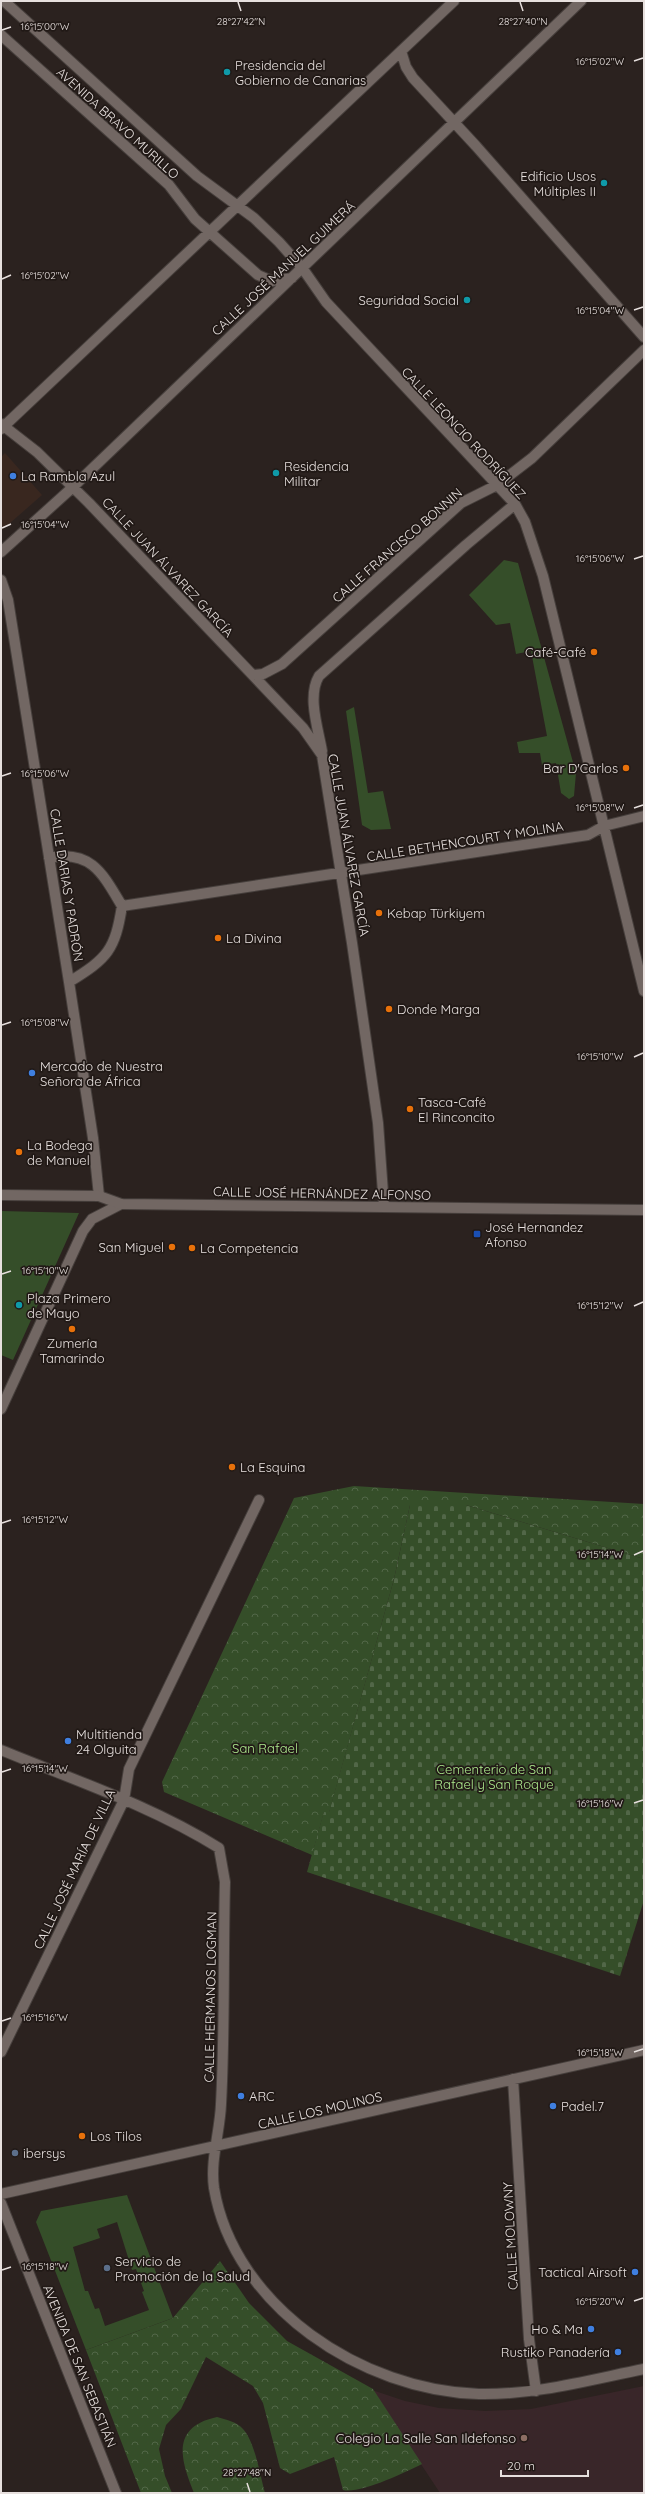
<svg xmlns="http://www.w3.org/2000/svg" width="645" height="2494" viewBox="0 0 645 2494" font-family="Quicksand,sans-serif">
	<style>
		.commercial { fill: #39271f }
		.education { fill: #392629 }
		.cemetery { fill: url(#cemetery-stones) }
		.park { fill: url(#park-crowns) }
		.garden { fill: #354e29; fill-rule: evenodd }
		.lines { fill: none; stroke-linecap: round; stroke-linejoin: round }
		.street-casing { stroke: #463f3c; stroke-width: 12 }
		.secondary-casing { stroke: #463f3c; stroke-width: 12 }
		.street { stroke: #726763; stroke-width: 10 }
		.secondary { stroke: #726763; stroke-width: 10 }
		.ticks { fill: none; stroke: #e7e0de; stroke-width: 1.5 }
		.culture-dot { fill: #0f9aa8; stroke: #211916; stroke-width: 1.5 }
		.shop-dot { fill: #3f7fe0; stroke: #211916; stroke-width: 1.5 }
		.food-dot { fill: #e8710a; stroke: #211916; stroke-width: 1.5 }
		.transit-dot { fill: #1a4fb4; stroke: #211916; stroke-width: 1.5 }
		.service-dot { fill: #5c6f8a; stroke: #211916; stroke-width: 1.5 }
		.education-dot { fill: #8d6e63; stroke: #211916; stroke-width: 1.5 }
		.labels { text-anchor: middle; dominant-baseline: central; stroke-width: 3.5; stroke-linejoin: round; paint-order: stroke }
		.poi-label { font-size: 13px; fill: #e7e0de; stroke: #211916; text-anchor: start }
		.street-label { font-size: 13px; fill: #e7e0de; stroke: #211916 }
		.park-label { font-size: 13px; fill: #adeb8e; stroke: #211916 }
		.ticks-label { font-size: 10px; text-anchor: middle; fill: #e7e0de; stroke: #211916; stroke-width: 3.5; stroke-linejoin: round; paint-order: stroke }
	</style>
	<defs>
		<pattern id="cemetery-stones" width="16" height="16" patternUnits="userSpaceOnUse"><rect width="16" height="16" fill="#354e29"/><path d="M2 7V4a2 2 0 0 1 4 0v3zM10 15v-3a2 2 0 0 1 4 0v3z" fill="#526748"/></pattern>
		<pattern id="park-crowns" width="20" height="18" patternUnits="userSpaceOnUse"><rect width="20" height="18" fill="#354e29"/><path d="M2 6a3 3 0 1 1 6 0M12 15a3 3 0 1 1 6 0" fill="none" stroke="#526748"/></pattern>
	</defs>
	<rect width="100%" height="100%" fill="#2b221f"/>
	<path class="commercial" d="M 5,453 L 42,495 L 1,531 L 1,457 Z"/>
	<path class="education" d="M 644,2386 L 644,2493 L 440,2493 L 372,2390 L 405,2401 L 439,2408 L 485,2411 L 531,2409 Z"/>
	<path class="cemetery" d="M 410,1505 L 466,1505 L 644,1559 L 644,1900 L 620,1976 L 307,1872 L 324,1811 L 329,1812 L 394,1579 Z"/>
	<path class="park" d="M 354,1486 L 644,1504 L 644,1559 L 466,1505 L 410,1505 L 394,1579 L 329,1813 L 324,1812 L 312,1855 L 164,1792 L 162,1782 L 294,1498 Z
		M 220,2261 L 249,2303 L 287,2341 L 373,2389 L 422,2464 C 404,2473 360,2494 343,2490 L 334,2457 L 290,2474 L 280,2468 L 263,2403 L 253,2386 L 206,2357 L 181,2409 L 166,2425 L 159,2449 L 165,2476 L 172,2493 L 141,2493 L 86,2350 L 173,2318 Z
		M 217,2417 C 226,2420 236,2421 243,2429 C 255,2442 260,2475 265,2493 L 194,2493 C 180,2459 171,2427 217,2417 Z"/>
	<path class="garden" d="M 504,560 L 518,563 L 576,773 L 574,796 L 569,799 L 561,793 L 556,763 L 542,765 L 540,753 L 519,753 L 517,742 L 547,736 L 531,651 L 516,654 L 510,623 L 496,625 L 469,595 Z
		M 354,707 L 368,793 L 383,791 L 391,829 L 371,830 L 362,825 L 346,711 Z
		M 1,1211 L 79,1213 L 13,1360 L 1,1355 Z
		M 127,2195 L 173,2318 L 86,2350 L 36,2222 L 41,2211 ZM 117,2222 L 132,2270 L 136,2269 L 144,2291 L 142,2292 L 149,2310 L 105,2326 L 99,2308 L 95,2309 L 88,2291 L 85,2291 L 73,2247 L 100,2238 L 97,2229 Z"/>
	<g class="lines">
		<g class="street-casing">
			<path id="street" d="M 4,1 L 197,176 L 254,218 L 279,242 L 303,269 L 326,302 L 515,504 L 525,522 L 543,576 L 644,991
				M 1,35 L 169,185 L 195,219 L 258,275 L 272,281 L 292,278
				M 401,51 L 406,67 L 413,78 L 476,146 L 644,337
				M 1,424 L 37,452 L 89,503 L 303,728 L 322,755 L 352,943 L 378,1123 L 384,1207
				M 1,429 L 454,1
				M 1,552 L 73,487 L 581,1
				M 1,580 L 8,600 L 69,982 L 93,1138 L 99,1196
				M 253,675 L 263,674 L 282,664 L 461,503 L 497,485 L 532,458 L 644,350
				M 322,751 C 318,728 307,696 319,676 L 466,545 L 515,504
				M 49,858 C 91,849 103,874 122,906 L 588,835 L 604,826 L 644,816
				M 69,982 C 108,958 115,950 122,906
				M 1,1409 L 83,1231 L 92,1219 L 121,1204
				M 1,1750 C 74,1780 152,1806 219,1848 L 225,1882 C 223,1956 225,2031 221,2104 C 220,2132 210,2160 214,2188 C 234,2307 363,2391 479,2394 C 535,2395 589,2380 644,2369
				M 1,2052 L 124,1800 L 129,1769 L 259,1500
				M 513,2079 L 529,2339 L 536,2391
				M 1,2194 L 644,2050"/>
		</g>
		<g class="secondary-casing">
			<path id="secondary" d="M 1,1195 L 99,1196 L 121,1204 L 644,1210
				M 1,2203 L 116,2493"/>
		</g>
		<use href="#street" class="street"/>
		<use href="#secondary" class="secondary"/>
	</g>
	<path class="ticks" d="M 238,2 L 241,11M 520,2 L 523,11M 2,30 L 11,27M 634,61 L 643,58M 2,279 L 11,275M 634,310 L 643,307M 2,528 L 11,524M 634,559 L 643,556M 2,776 L 11,773M 634,808 L 643,805M 2,1025 L 11,1022M 634,1057 L 643,1053M 2,1274 L 11,1271M 634,1306 L 643,1302M 2,1523 L 11,1520M 634,1555 L 643,1551M 2,1772 L 11,1769M 634,1803 L 643,1800M 2,2021 L 11,2018M 634,2052 L 643,2049M 2,2270 L 11,2267M 634,2301 L 643,2298M 247,2483 L 250,2492"/>
	<g class="culture-dot">
		<circle cx="227" cy="72" r="4"/>
		<circle cx="604" cy="183" r="4"/>
		<circle cx="467" cy="300" r="4"/>
		<circle cx="276" cy="473" r="4"/>
		<circle cx="19" cy="1305" r="4"/>
	</g>
	<g class="shop-dot">
		<circle cx="13" cy="476" r="4"/>
		<circle cx="32" cy="1073" r="4"/>
		<circle cx="68" cy="1741" r="4"/>
		<circle cx="241" cy="2096" r="4"/>
		<circle cx="553" cy="2106" r="4"/>
		<circle cx="635" cy="2272" r="4"/>
		<circle cx="591" cy="2329" r="4"/>
		<circle cx="618" cy="2352" r="4"/>
	</g>
	<g class="food-dot">
		<circle cx="594" cy="652" r="4"/>
		<circle cx="626" cy="768" r="4"/>
		<circle cx="379" cy="913" r="4"/>
		<circle cx="218" cy="938" r="4"/>
		<circle cx="389" cy="1009" r="4"/>
		<circle cx="410" cy="1109" r="4"/>
		<circle cx="19" cy="1152" r="4"/>
		<circle cx="172" cy="1247" r="4"/>
		<circle cx="192" cy="1248" r="4"/>
		<circle cx="72" cy="1329" r="4"/>
		<circle cx="232" cy="1467" r="4"/>
		<circle cx="82" cy="2136" r="4"/>
	</g>
	<rect class="transit-dot" x="473" y="1230" width="8" height="8" rx="2"/>
	<g class="service-dot">
		<circle cx="15" cy="2153" r="4"/>
		<circle cx="107" cy="2268" r="4"/>
	</g>
	<circle class="education-dot" cx="524" cy="2438" r="4"/>
	<g class="labels">
		<g class="poi-label">
			<text x="235" y="65">Presidencia del<tspan x="235" dy="15">Gobierno de Canarias</tspan></text>
			<text x="596" y="176" text-anchor="end">Edificio Usos<tspan x="596" dy="15">Múltiples II</tspan></text>
			<text x="459" y="300" text-anchor="end">Seguridad Social</text>
			<text x="284" y="466">Residencia<tspan x="284" dy="15">Militar</tspan></text>
			<text x="21" y="476">La Rambla Azul</text>
			<text x="586" y="652" text-anchor="end">Café-Café</text>
			<text x="618" y="768" text-anchor="end">Bar D'Carlos</text>
			<text x="387" y="913">Kebap Türkiyem</text>
			<text x="226" y="938">La Divina</text>
			<text x="397" y="1009">Donde Marga</text>
			<text x="40" y="1066">Mercado de Nuestra<tspan x="40" dy="15">Señora de África</tspan></text>
			<text x="418" y="1102">Tasca-Café<tspan x="418" dy="15">El Rinconcito</tspan></text>
			<text x="27" y="1145">La Bodega<tspan x="27" dy="15">de Manuel</tspan></text>
			<text x="485" y="1227">José Hernandez<tspan x="485" dy="15">Afonso</tspan></text>
			<text x="164" y="1247" text-anchor="end">San Miguel</text>
			<text x="200" y="1248">La Competencia</text>
			<text x="27" y="1298">Plaza Primero<tspan x="27" dy="15">de Mayo</tspan></text>
			<text x="72" y="1343" text-anchor="middle">Zumería<tspan x="72" dy="15">Tamarindo</tspan></text>
			<text x="240" y="1467">La Esquina</text>
			<text x="76" y="1734">Multitienda<tspan x="76" dy="15">24 Olguita</tspan></text>
			<text x="249" y="2096">ARC</text>
			<text x="561" y="2106">Padel.7</text>
			<text x="90" y="2136">Los Tilos</text>
			<text x="23" y="2153">ibersys</text>
			<text x="115" y="2261">Servicio de<tspan x="115" dy="15">Promoción de la Salud</tspan></text>
			<text x="627" y="2272" text-anchor="end">Tactical Airsoft</text>
			<text x="583" y="2329" text-anchor="end">Ho &amp; Ma</text>
			<text x="610" y="2352" text-anchor="end">Rustiko Panadería</text>
			<text x="516" y="2438" text-anchor="end">Colegio La Salle San Ildefonso</text>
		</g>
		<g class="street-label">
			<text transform="translate(118 123) rotate(42)">AVENIDA BRAVO MURILLO</text>
			<text transform="translate(283 268) rotate(-43)">CALLE JOSÉ MANUEL GUIMERÁ</text>
			<text transform="translate(464 433) rotate(47)">CALLE LEONCIO RODRÍGUEZ</text>
			<text transform="translate(397 545) rotate(-41)">CALLE FRANCISCO BONNIN</text>
			<text transform="translate(168 567) rotate(47)">CALLE JUAN ÁLVAREZ GARCÍA</text>
			<text transform="translate(465 841) rotate(-9)">CALLE BETHENCOURT Y MOLINA</text>
			<text transform="translate(349 845) rotate(80)">CALLE JUAN ÁLVAREZ GARCÍA</text>
			<text transform="translate(67 885) rotate(81)">CALLE DARIAS Y PADRÓN</text>
			<text transform="translate(322 1193) rotate(1)">CALLE JOSÉ HERNÁNDEZ ALFONSO</text>
			<text transform="translate(74 1869) rotate(-65)">CALLE JOSÉ MARÍA DE VILLA</text>
			<text transform="translate(210 1997) rotate(-89)">CALLE HERMANOS LOGMAN</text>
			<text transform="translate(320 2110) rotate(-13)">CALLE LOS MOLINOS</text>
			<text transform="translate(510 2236) rotate(-93)">CALLE MOLOWNY</text>
			<text transform="translate(80 2366) rotate(68)">AVENIDA DE SAN SEBASTIÁN</text>
		</g>
		<g class="park-label">
			<text x="265" y="1748">San Rafael</text>
			<text x="494" y="1769">Cementerio de San<tspan x="494" dy="15">Rafael y San Roque</tspan></text>
		</g>
	</g>
	<g class="ticks-label">
		<text x="241" y="25">28°27'42"N</text>
		<text x="523" y="25">28°27'40"N</text>
		<text x="45" y="30">16°15'00"W</text>
		<text x="600" y="65">16°15'02"W</text>
		<text x="45" y="279">16°15'02"W</text>
		<text x="600" y="314">16°15'04"W</text>
		<text x="45" y="528">16°15'04"W</text>
		<text x="600" y="562">16°15'06"W</text>
		<text x="45" y="777">16°15'06"W</text>
		<text x="600" y="811">16°15'08"W</text>
		<text x="45" y="1026">16°15'08"W</text>
		<text x="600" y="1060">16°15'10"W</text>
		<text x="45" y="1274">16°15'10"W</text>
		<text x="600" y="1309">16°15'12"W</text>
		<text x="45" y="1523">16°15'12"W</text>
		<text x="600" y="1558">16°15'14"W</text>
		<text x="45" y="1772">16°15'14"W</text>
		<text x="600" y="1807">16°15'16"W</text>
		<text x="45" y="2021">16°15'16"W</text>
		<text x="600" y="2056">16°15'18"W</text>
		<text x="45" y="2270">16°15'18"W</text>
		<text x="600" y="2305">16°15'20"W</text>
		<text x="247" y="2476">28°27'48"N</text>
	</g>
	<rect width="645" height="2494" fill="none" stroke="#e7e0de" stroke-width="4"/>
	<path d="M501 2470v6h87v-6" fill="none" stroke="#e7e0de" stroke-width="2"/>
	<text x="507" y="2470" font-size="12" fill="#e7e0de" stroke="#211916" stroke-width="3" paint-order="stroke">20 m</text>
</svg>
